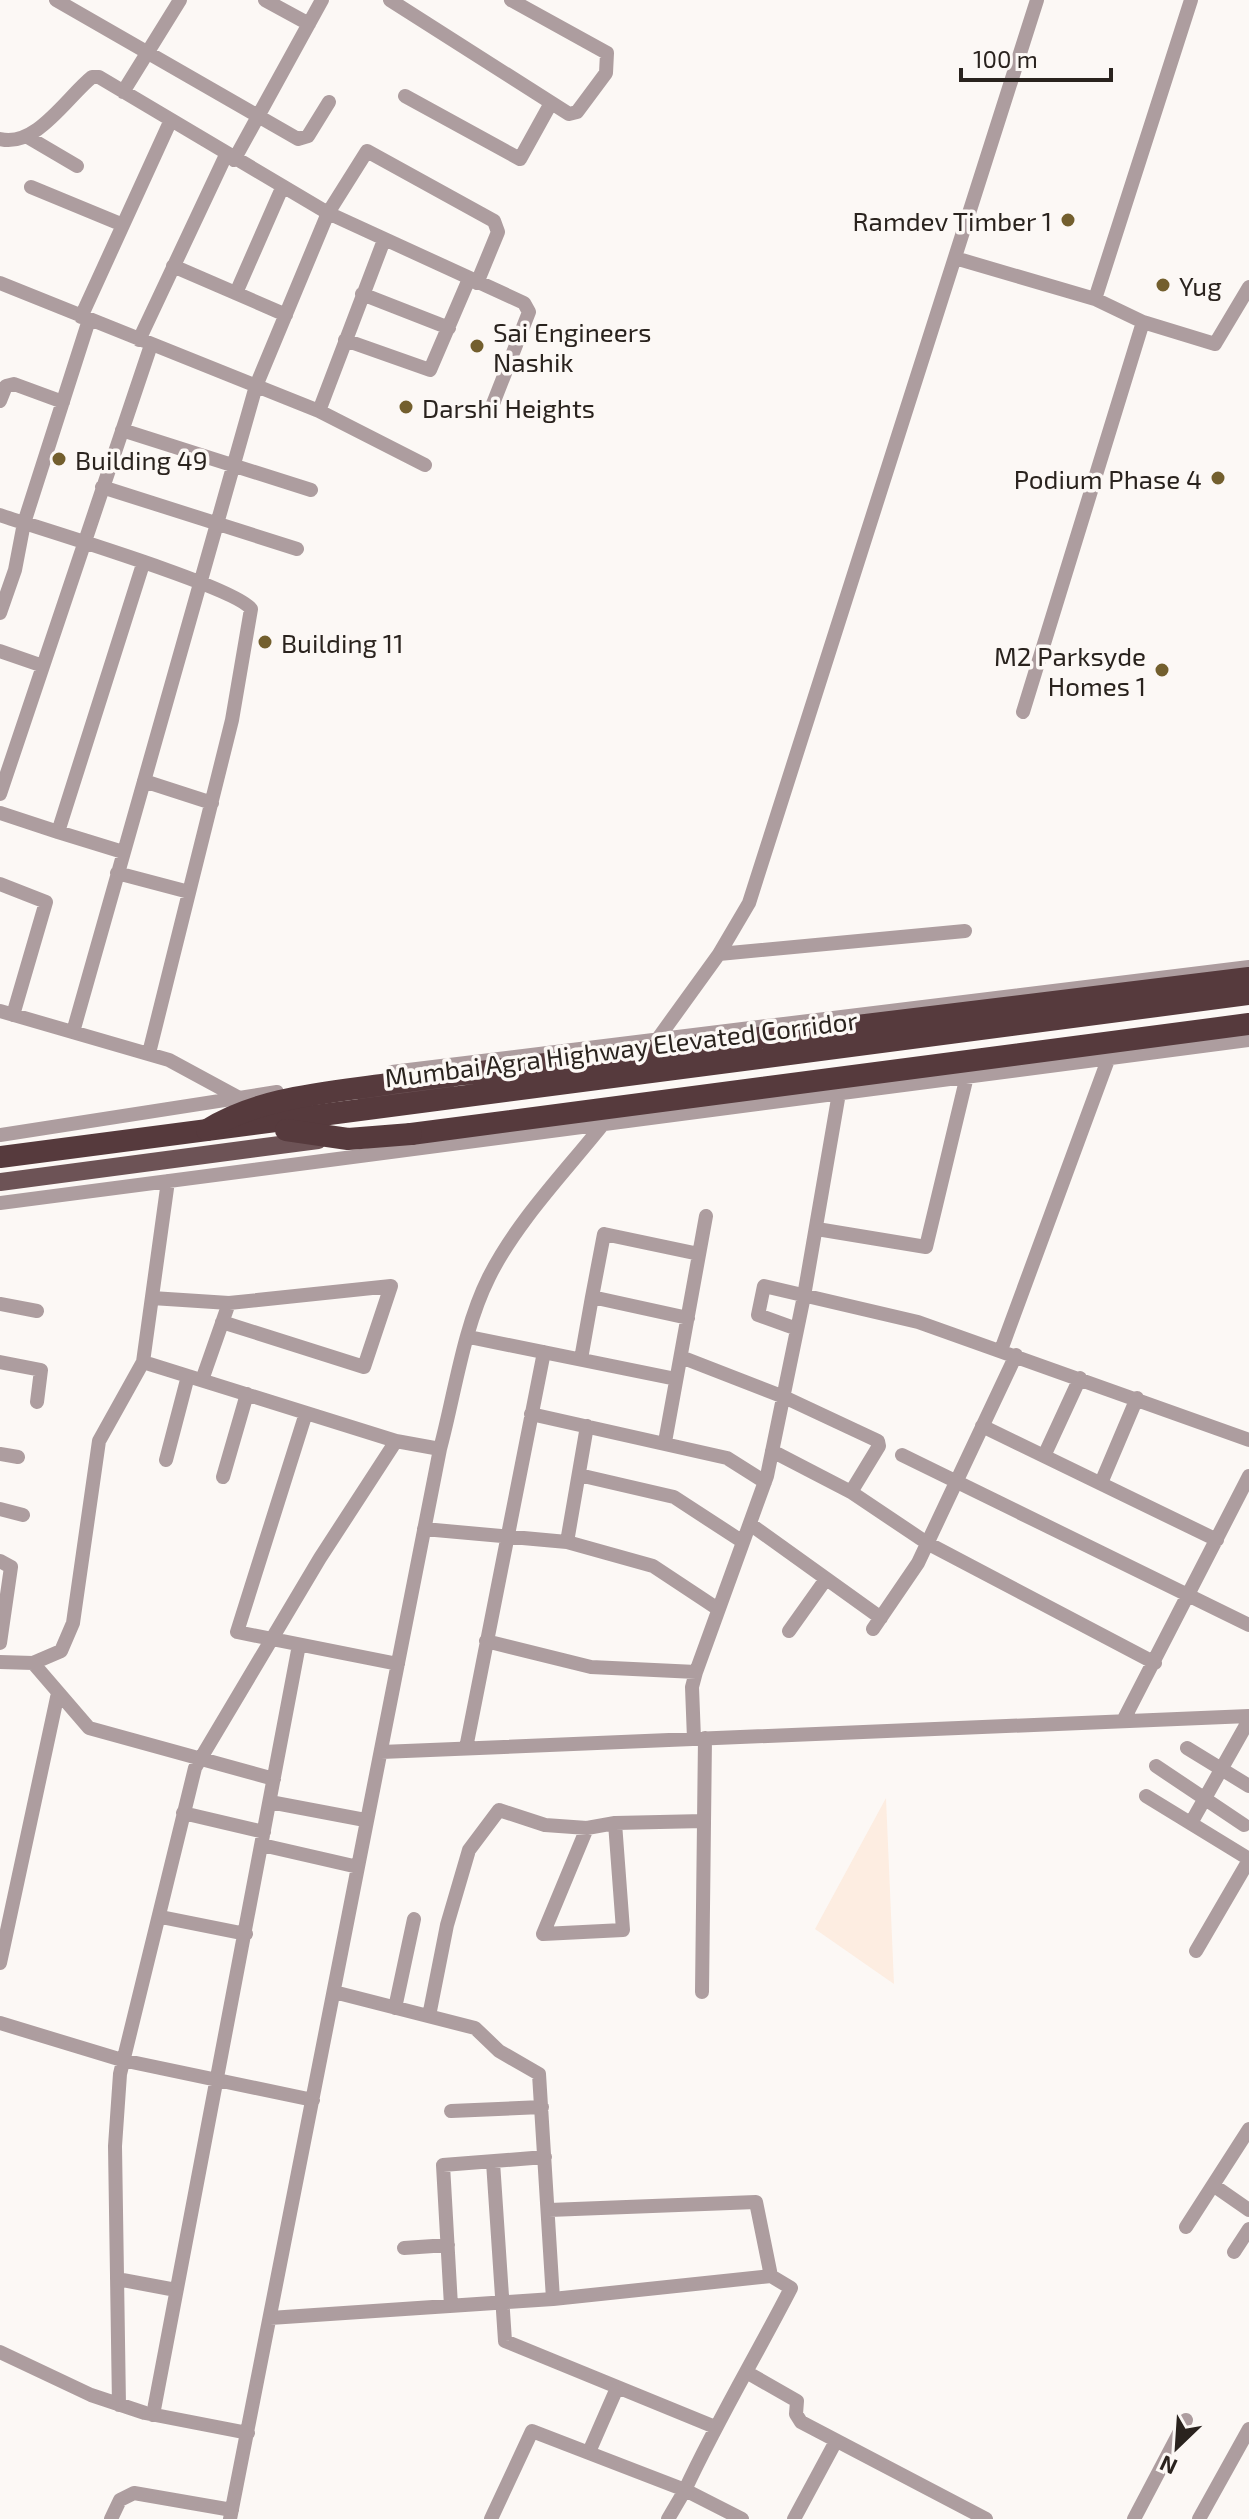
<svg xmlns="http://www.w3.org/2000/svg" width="1249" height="2519" viewBox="0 0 1249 2519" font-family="'Exo 2',sans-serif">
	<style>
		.built { fill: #fdede1 }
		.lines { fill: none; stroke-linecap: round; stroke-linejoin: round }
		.minor { stroke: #ad9d9f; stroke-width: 14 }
		.major { stroke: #6d5356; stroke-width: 18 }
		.highway { stroke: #563a3d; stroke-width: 22 }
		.highway-bridge { stroke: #563a3d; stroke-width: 22 }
		.poi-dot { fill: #735f2e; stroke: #fcf8f5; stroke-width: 3 }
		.labels { text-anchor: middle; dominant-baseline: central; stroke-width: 7; stroke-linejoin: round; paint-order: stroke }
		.poi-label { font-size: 26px; fill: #2a231e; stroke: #fcf8f5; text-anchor: start }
		.street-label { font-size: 26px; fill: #2a231e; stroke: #fcf8f5 }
	</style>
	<rect width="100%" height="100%" fill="#fcf8f5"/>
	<path class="built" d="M 886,1798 L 894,1984 L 815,1929 Z"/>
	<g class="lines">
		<path class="minor" d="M 56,0 L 298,139 L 308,136 L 329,102
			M 265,0 L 309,24
			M 390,0 L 569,114 L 577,112 L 606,73 L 607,53 L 511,0
			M 123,92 L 180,0
			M 405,96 L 520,159 L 551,103
			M 26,136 L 77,166
			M 0,139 C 36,148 67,97 92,77 L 99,77 L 328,213 L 524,303 L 529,312 L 489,414
			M 234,160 L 322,0
			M 31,187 L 123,225
			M 955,258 L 1095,299 L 1143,322 L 1215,344 L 1249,287
			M 173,266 L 286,315
			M 0,283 L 319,411 L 425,465
			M 236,293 L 282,188
			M 362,294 L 449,328
			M 1095,299 L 1191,0
			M 81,317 L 170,122
			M 139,340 L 226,155
			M 345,340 L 430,370 L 469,279
			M 0,401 L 6,386 L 14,384 L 63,402
			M 319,411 L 384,240
			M 122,430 L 311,490
			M 102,487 L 297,549
			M 0,515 C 38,528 237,587 251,609 L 232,720 L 149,1053
			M 0,613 L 15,570 L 24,523 L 89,320
			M 0,651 L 43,666
			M 1023,712 L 1143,322
			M 144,781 L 212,803
			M 0,794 L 151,345
			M 0,813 L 58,832
			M 123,852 L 58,832 L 143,564
			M 117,873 L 189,892
			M 0,884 L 46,902 L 13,1015
			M 719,954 L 965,931
			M 0,1011 L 169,1060 L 241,1099
			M 73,1032 L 256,386 L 328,213 L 367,151 L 494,221 L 498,232 L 477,283
			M 659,1037 L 719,954 L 749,903 L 1037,0
			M 392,1072 L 1249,967
			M 0,1135 L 277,1092
			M 168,1181 L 143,1362 L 396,1441 L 440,1449
			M 0,1203 L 1249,1040
			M 817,1229 L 926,1247 L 967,1076
			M 592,1297 L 604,1234 L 699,1254
			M 152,1298 L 229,1303
			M 0,1304 L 37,1311
			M 797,1329 L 758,1315 L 764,1286 L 918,1322 L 1249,1440
			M 469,1337 L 676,1379
			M 1001,1350 L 1109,1057
			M 681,1357 L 784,1397 L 878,1441 L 879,1446 L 851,1492
			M 581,1359 L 592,1297 L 688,1318
			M 0,1362 L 41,1370 L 37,1402
			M 202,1380 L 229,1303 L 391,1286 L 364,1367 L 222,1322
			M 306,1413 L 237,1632 L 398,1664
			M 531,1414 L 727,1458 L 765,1482
			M 982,1426 L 1217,1540
			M 665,1442 L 706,1216
			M 772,1451 L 851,1492 L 927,1543 L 1155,1663
			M 0,1454 L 18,1457
			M 902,1455 L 1249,1625
			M 1044,1456 L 1080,1378
			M 166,1460 L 188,1376
			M 579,1475 L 674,1497 L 743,1542
			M 223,1477 L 247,1394
			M 1101,1483 L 1137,1398
			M 0,1509 L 23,1515
			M 750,1524 L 881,1618
			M 424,1529 L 567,1542 L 653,1566 L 718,1609
			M 567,1542 L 587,1426
			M 0,1561 L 11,1567 L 0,1643
			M 873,1629 L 918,1563 L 1016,1355
			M 789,1631 L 826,1579
			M 486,1641 L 591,1667 L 696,1672
			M 0,1662 L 33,1663 L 61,1651 L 73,1623 L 99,1441 L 143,1362
			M 33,1663 L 89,1728 L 274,1779
			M 1123,1721 L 1249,1476
			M 694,1739 L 692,1687 L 696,1672 L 767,1476 L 804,1296 L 839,1093
			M 466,1748 L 544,1352
			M 1187,1748 L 1249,1786
			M 381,1752 L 1249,1716
			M 1156,1766 L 1244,1825
			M 1146,1796 L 1249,1859
			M 270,1802 L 365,1820
			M 183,1813 L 264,1832
			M 1191,1823 L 1249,1720
			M 587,1828 L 543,1934 L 623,1930 L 615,1823
			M 262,1845 L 358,1867
			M 161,1917 L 246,1934
			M 1196,1951 L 1249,1860
			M 0,1963 L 58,1693
			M 334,1992 L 475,2028 L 499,2051 L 539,2074 L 553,2299
			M 702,1992 L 705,1738
			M 395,2008 L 414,1919
			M 429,2016 L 447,1925 L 469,1850 L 499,1810 L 545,1825 L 587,1828 L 615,1823 L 704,1821
			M 0,2023 L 122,2060 L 313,2100
			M 451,2111 L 542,2107
			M 493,2162 L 505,2341 L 715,2427
			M 1213,2185 L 1249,2210
			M 549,2210 L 756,2202 L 771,2276
			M 1186,2227 L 1249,2129
			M 404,2248 L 448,2245
			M 1234,2252 L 1249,2229
			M 117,2279 L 176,2290
			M 451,2306 L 443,2165 L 545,2157
			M 270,2318 L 553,2299 L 771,2276 L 791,2288 C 756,2356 717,2421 685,2490 L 532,2431 L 491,2519
			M 0,2352 L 91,2395 L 145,2413 L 248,2433
			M 748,2373 L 797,2401 L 796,2414 L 801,2422 L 986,2519
			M 119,2405 L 115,2146 L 120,2074 L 195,1768 L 320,1558 L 396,1441
			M 153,2415 L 299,1645
			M 589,2452 L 617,2388
			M 111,2519 L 120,2500 L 134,2493 L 232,2510
			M 230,2519 L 440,1449 C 455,1393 463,1329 489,1277 C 517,1221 565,1172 604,1123
			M 668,2519 L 685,2490 L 742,2519
			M 794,2519 L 836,2441
			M 1134,2519 L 1186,2420
			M 1199,2519 L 1249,2429"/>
		<path class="major" d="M 367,1098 L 445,1088
			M 0,1182 L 318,1140"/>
		<path class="highway" d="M 407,1081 L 1249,978
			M 411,1134 L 1249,1024
			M 0,1157 L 1249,994"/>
		<path class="highway-bridge" d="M 207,1130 C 263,1094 342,1092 407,1081
			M 286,1130 L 348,1139 L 411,1134"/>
	</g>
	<g class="poi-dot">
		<circle cx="1068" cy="220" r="8"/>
		<circle cx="1163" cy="285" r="8"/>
		<circle cx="477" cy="346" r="8"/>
		<circle cx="406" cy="407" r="8"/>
		<circle cx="59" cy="459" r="8"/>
		<circle cx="1218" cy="478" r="8"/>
		<circle cx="265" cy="642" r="8"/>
		<circle cx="1162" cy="670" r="8"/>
	</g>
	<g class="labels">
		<g class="poi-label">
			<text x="1052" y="220" text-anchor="end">Ramdev Timber 1</text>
			<text x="1179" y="285">Yug</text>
			<text x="493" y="331">Sai Engineers<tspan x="493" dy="30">Nashik</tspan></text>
			<text x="422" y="407">Darshi Heights</text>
			<text x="75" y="459">Building 49</text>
			<text x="1202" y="478" text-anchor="end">Podium Phase 4</text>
			<text x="281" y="642">Building 11</text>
			<text x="1146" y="655" text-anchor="end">M2 Parksyde<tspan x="1146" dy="30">Homes 1</tspan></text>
		</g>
		<g class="street-label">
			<text transform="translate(621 1048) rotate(-7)">Mumbai Agra Highway Elevated Corridor</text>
		</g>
	</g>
	<g transform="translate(1177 2447) rotate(205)" stroke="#fcf8f5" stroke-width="6" paint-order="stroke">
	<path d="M0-6L14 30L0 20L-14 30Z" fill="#2a231e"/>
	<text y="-12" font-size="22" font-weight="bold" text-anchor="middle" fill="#2a231e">N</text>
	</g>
	<path d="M961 68v12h150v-12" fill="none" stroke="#2a231e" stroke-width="4"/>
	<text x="973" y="68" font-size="24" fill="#2a231e" stroke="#fcf8f5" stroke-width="6" paint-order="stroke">100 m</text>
</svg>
